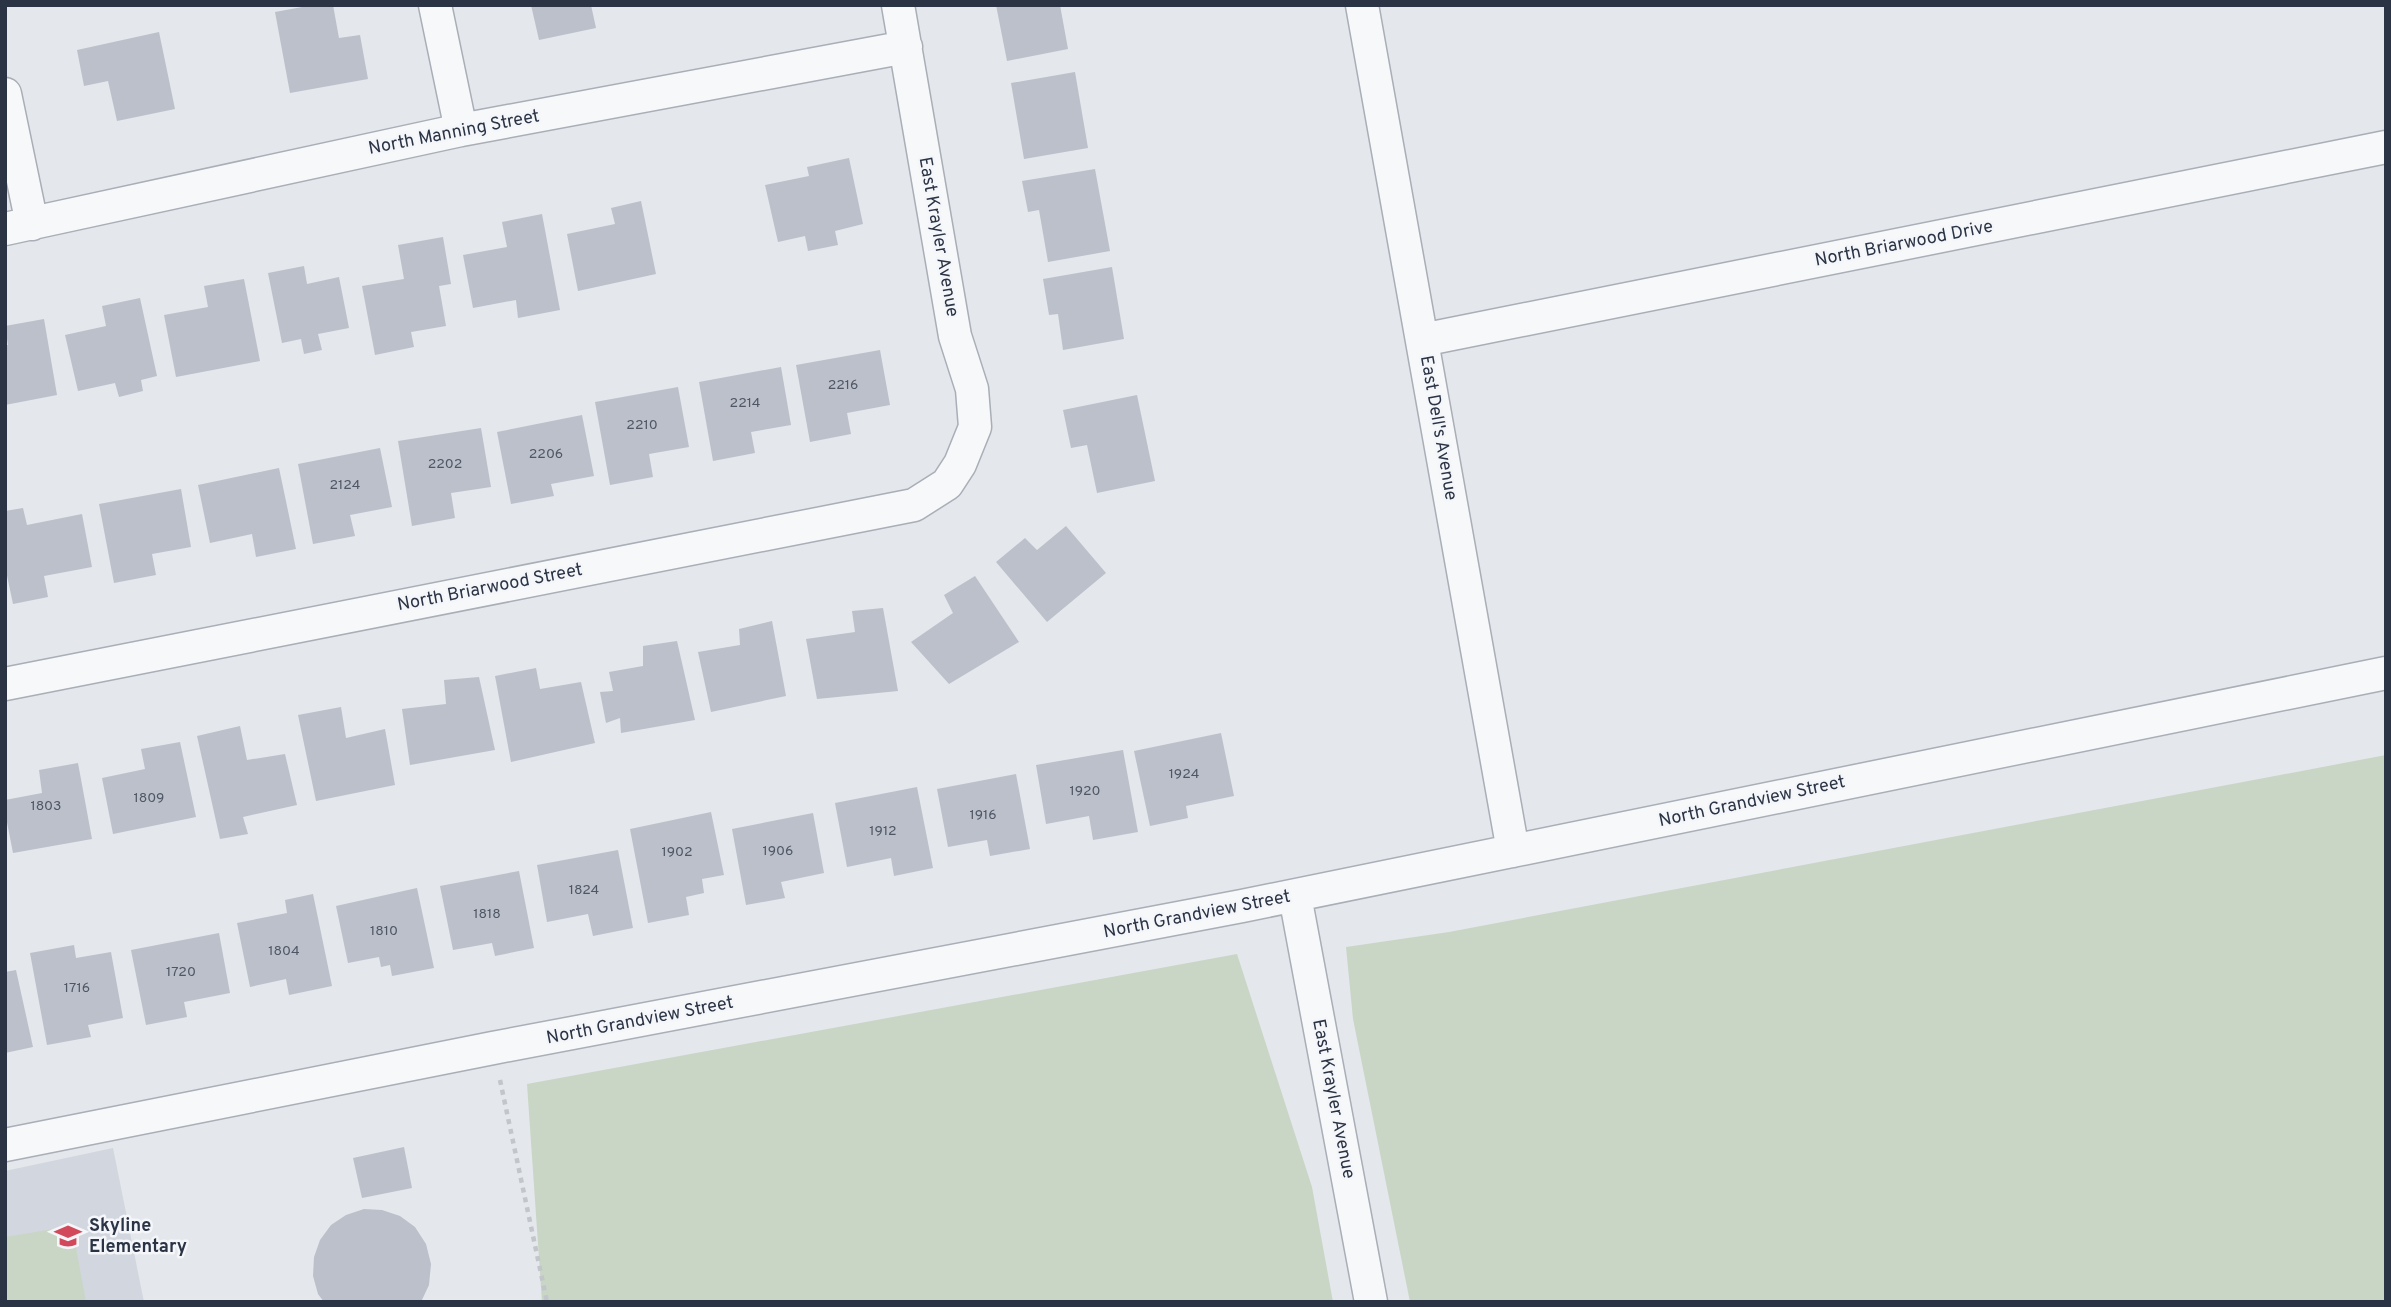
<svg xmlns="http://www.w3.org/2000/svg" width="2391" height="1307" viewBox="0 0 2391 1307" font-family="Overpass,sans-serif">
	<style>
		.built { fill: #d2d6de }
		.green { fill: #c9d6c5 }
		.building { fill: #bbc0ca }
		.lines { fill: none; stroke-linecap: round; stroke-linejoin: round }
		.street-casing { stroke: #a9aeb7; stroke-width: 35 }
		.path { stroke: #c2c5cb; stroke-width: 4.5; stroke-dasharray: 5 5; stroke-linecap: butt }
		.street { stroke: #f7f8fa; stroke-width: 32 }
		.labels { text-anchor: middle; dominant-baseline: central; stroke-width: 5; stroke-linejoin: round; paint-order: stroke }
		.number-label { font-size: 14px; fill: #4f5766 }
		.street-label { font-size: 18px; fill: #2b3445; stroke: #f4f6f9 }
		.poi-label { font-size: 18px; font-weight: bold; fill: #2b3445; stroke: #f4f6f9; text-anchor: start }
	</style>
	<rect width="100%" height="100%" fill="#e4e7ec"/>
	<path class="built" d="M 113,1148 L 144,1302 L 5,1302 L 5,1171 Z"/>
	<path class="green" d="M 2386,755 L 2386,1302 L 1410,1302 L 1353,1019 L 1346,947 L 1449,932 Z
		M 1237,954 L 1312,1187 L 1333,1302 L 542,1302 L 527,1084 Z
		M 72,1226 L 86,1302 L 5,1302 L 5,1237 Z"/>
	<path class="building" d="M 313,5 L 333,5 L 339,38 L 360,35 L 368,79 L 290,93 L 275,12 Z
		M 531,5 L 591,5 L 596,28 L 539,40 Z
		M 996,5 L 1060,5 L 1068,49 L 1007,61 Z
		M 159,32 L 175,109 L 117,121 L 108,81 L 84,86 L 77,50 Z
		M 1075,72 L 1088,148 L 1024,159 L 1011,83 Z
		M 849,158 L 863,224 L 835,231 L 838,245 L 808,251 L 805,236 L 778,242 L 765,185 L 809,176 L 807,167 Z
		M 1095,169 L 1110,251 L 1048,262 L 1039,210 L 1028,212 L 1022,181 Z
		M 641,201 L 656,274 L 578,291 L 567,234 L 615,224 L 611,208 Z
		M 542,214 L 560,310 L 518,318 L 516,300 L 473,308 L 463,255 L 507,247 L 502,222 Z
		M 443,237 L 451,284 L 439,286 L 446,326 L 411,332 L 414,347 L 375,355 L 362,286 L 404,279 L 398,245 Z
		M 304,266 L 307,284 L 339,277 L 349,328 L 318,334 L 322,350 L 304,354 L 301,339 L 282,343 L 268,273 Z
		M 1112,267 L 1124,339 L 1063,350 L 1058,314 L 1049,315 L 1043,279 Z
		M 244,279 L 260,361 L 176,377 L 164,315 L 208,307 L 204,286 Z
		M 140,298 L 157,376 L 141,380 L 143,391 L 119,397 L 115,383 L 78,391 L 65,335 L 106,326 L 102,306 Z
		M 44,319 L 57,395 L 5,405 L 5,345 L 8,345 L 5,326 Z
		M 880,350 L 890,405 L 847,413 L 851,434 L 810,442 L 796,365 Z
		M 781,367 L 791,425 L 751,432 L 755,453 L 713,461 L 699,382 Z
		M 678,387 L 689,447 L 649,454 L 653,477 L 610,485 L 595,402 Z
		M 1137,395 L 1155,481 L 1097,493 L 1087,445 L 1071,448 L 1063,410 Z
		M 582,415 L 594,476 L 551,484 L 554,496 L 511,504 L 497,432 Z
		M 481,428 L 491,487 L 451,493 L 455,518 L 412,526 L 398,441 Z
		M 380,448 L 392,507 L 350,515 L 355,536 L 313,544 L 298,464 Z
		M 279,468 L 296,549 L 256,557 L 252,534 L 210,543 L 198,485 Z
		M 181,489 L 191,547 L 152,554 L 156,575 L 114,583 L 99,504 Z
		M 23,508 L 27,525 L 82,514 L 92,567 L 44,576 L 48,597 L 13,604 L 5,566 L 5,511 Z
		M 1066,526 L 1106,573 L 1047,622 L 996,562 L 1025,538 L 1037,550 Z
		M 975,576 L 1019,642 L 949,684 L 911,642 L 953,613 L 944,595 Z
		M 883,608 L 898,691 L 817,699 L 806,639 L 855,632 L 852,611 Z
		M 772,621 L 786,696 L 711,712 L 698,652 L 740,645 L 739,629 Z
		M 677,641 L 695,720 L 621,733 L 620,718 L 606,723 L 600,692 L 613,691 L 609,672 L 643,666 L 643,646 Z
		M 536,668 L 540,689 L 581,682 L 595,743 L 511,762 L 495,676 Z
		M 479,677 L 495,750 L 410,765 L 402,709 L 446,704 L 444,680 Z
		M 341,707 L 346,738 L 385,729 L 395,785 L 316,801 L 298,715 Z
		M 240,726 L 247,760 L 285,754 L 297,805 L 243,817 L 248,834 L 220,839 L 197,736 Z
		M 1221,733 L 1234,796 L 1186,806 L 1188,818 L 1150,826 L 1134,751 Z
		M 180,742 L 196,817 L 113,834 L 102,778 L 145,769 L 141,749 Z
		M 1123,750 L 1138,832 L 1093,840 L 1089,816 L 1046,824 L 1036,765 Z
		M 78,763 L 92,839 L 13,853 L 5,812 L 5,800 L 42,793 L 39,770 Z
		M 1016,774 L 1030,849 L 990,856 L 987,840 L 948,847 L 937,789 Z
		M 917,787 L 933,868 L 894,876 L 891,858 L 847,867 L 835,803 Z
		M 711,812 L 724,875 L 702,879 L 704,893 L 686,897 L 689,915 L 648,923 L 630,829 Z
		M 813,813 L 824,873 L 781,882 L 785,898 L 746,905 L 732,829 Z
		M 618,850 L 633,928 L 593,936 L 588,914 L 547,922 L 537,865 Z
		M 519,871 L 534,948 L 495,956 L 492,943 L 453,950 L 440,886 Z
		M 417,888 L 434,968 L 392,976 L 390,965 L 381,967 L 379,957 L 348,963 L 336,906 Z
		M 313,894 L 332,986 L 289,995 L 286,979 L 250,987 L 237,923 L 287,913 L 285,900 Z
		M 219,933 L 230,993 L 184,1002 L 187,1017 L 146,1025 L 131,950 Z
		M 74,945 L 76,958 L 111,952 L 123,1018 L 88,1025 L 91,1037 L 47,1045 L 30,953 Z
		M 16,970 L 33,1047 L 5,1053 L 5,972 Z
		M 404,1147 L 412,1188 L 362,1198 L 353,1158 Z
		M 364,1209 L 382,1210 L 400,1216 L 415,1227 L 426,1244 L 431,1264 L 429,1285 L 421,1302 L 324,1302 L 318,1294 L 313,1276 L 314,1257 L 320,1240 L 331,1225 L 346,1215 Z"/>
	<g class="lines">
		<g class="street-casing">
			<path id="street" d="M 435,5 L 461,130
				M 1362,5 L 1513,851
				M 5,94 L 32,224
				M 5,229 L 461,130 L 906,47
				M 1422,340 L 2386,147
				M 5,684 L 914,505 L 947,484 L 960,464 L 975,427 L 972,389 L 955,336 L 898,5
				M 1295,896 L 1371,1302
				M 5,1145 L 493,1048 L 1242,906 L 2386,673"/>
		</g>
		<path class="path" d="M 500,1080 L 547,1302"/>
		<use href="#street" class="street"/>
	</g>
	<defs>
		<g id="school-bare" transform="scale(2.1)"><path d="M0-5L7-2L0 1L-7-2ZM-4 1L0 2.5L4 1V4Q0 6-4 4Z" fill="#d1495b" stroke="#f4f6f9" stroke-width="2.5" paint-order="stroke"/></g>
	</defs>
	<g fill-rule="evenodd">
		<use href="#school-bare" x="68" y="1236"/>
	</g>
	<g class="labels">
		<g class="number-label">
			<text x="843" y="385">2216</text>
			<text x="745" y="403">2214</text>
			<text x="642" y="425">2210</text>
			<text x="546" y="454">2206</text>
			<text x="445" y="464">2202</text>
			<text x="345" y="485">2124</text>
			<text x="1184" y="774">1924</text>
			<text x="1085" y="791">1920</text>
			<text x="149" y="798">1809</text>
			<text x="46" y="806">1803</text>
			<text x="983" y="815">1916</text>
			<text x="883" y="831">1912</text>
			<text x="778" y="851">1906</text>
			<text x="677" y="852">1902</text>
			<text x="584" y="890">1824</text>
			<text x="487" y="914">1818</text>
			<text x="384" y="931">1810</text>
			<text x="284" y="951">1804</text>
			<text x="181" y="972">1720</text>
			<text x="77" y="988">1716</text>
		</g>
		<g class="street-label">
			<text transform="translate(454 133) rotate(-11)">North Manning Street</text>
			<text transform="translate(938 237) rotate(80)">East Krayler Avenue</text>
			<text transform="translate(1904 244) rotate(-11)">North Briarwood Drive</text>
			<text transform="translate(1438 428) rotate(80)">East Dell's Avenue</text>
			<text transform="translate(490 588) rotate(-11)">North Briarwood Street</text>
			<text transform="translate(1752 802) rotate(-12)">North Grandview Street</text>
			<text transform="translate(1197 915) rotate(-11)">North Grandview Street</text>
			<text transform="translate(640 1021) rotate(-11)">North Grandview Street</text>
			<text transform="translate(1333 1099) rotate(79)">East Krayler Avenue</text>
		</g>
		<g class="poi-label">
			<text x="89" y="1226">Skyline<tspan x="89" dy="21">Elementary</tspan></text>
		</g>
	</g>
	<rect width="2391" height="1307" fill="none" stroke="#2b3445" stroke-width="14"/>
</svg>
